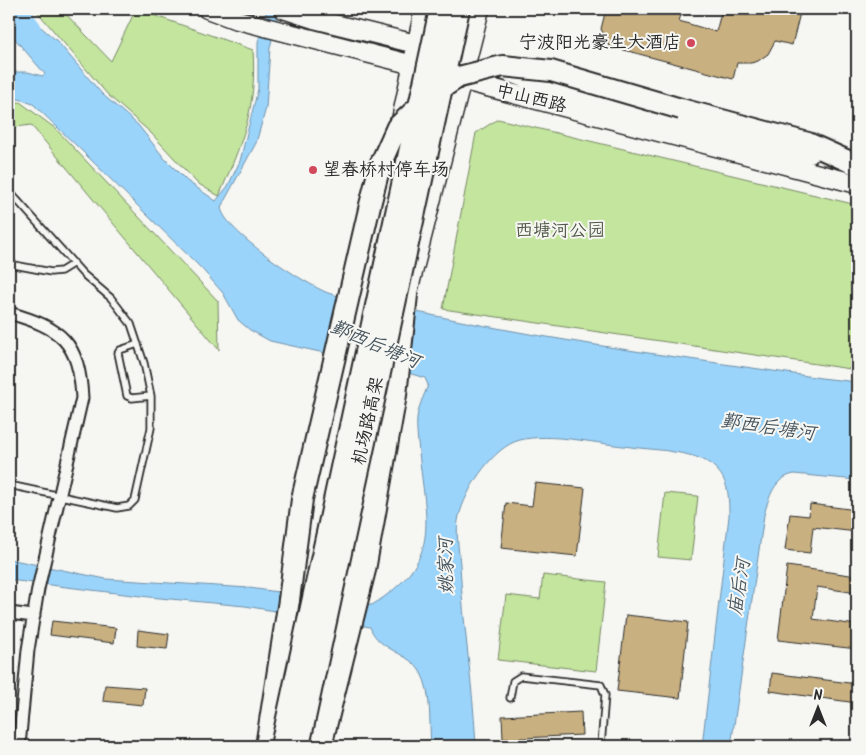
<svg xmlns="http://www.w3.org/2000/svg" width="866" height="755" viewBox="0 0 866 755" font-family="Kalam,'LXGW WenKai TC',sans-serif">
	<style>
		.green { fill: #c3e59e; stroke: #778864 }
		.water { fill: #9bd4fb; stroke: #6e90a8 }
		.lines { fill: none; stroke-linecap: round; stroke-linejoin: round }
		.canal { stroke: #9bd4fb; stroke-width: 10 }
		.building { fill: #c9b080; stroke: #2b2b2b }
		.lane-casing { stroke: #2b2b2b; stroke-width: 9 }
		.street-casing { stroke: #2b2b2b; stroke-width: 15 }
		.primary-casing { stroke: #2b2b2b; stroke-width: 21 }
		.highway-casing { stroke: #2b2b2b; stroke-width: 24 }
		.lane { stroke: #f6f6f2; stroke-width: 5.5 }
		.street { stroke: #f6f6f2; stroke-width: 11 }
		.primary { stroke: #f6f6f2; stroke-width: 18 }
		.highway { stroke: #f6f6f2; stroke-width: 20 }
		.highway-bridge-casing { stroke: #2b2b2b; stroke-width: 24; stroke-linecap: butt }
		.highway-bridge { stroke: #f6f6f2; stroke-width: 20 }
		.poi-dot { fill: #d1495b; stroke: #f6f6f2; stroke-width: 2 }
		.labels { text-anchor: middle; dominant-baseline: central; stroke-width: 4; stroke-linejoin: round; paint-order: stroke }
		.poi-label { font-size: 18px; fill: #2b2b2b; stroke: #f6f6f2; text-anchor: end }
		.street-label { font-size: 18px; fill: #2b2b2b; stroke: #f6f6f2 }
		.park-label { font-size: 18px; fill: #515a48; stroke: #f6f6f2 }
		.water-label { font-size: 19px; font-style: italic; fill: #47555f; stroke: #f6f6f2 }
	</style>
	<rect width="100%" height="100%" fill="#f6f6f2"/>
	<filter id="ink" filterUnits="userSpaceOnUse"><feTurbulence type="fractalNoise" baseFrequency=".02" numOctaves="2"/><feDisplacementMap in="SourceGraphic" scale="10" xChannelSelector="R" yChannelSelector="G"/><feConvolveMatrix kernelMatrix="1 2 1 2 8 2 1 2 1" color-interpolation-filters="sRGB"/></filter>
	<g filter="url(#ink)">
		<path class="green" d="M 35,9 L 61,9 L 111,61 L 136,9 L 253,50 C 257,110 242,142 219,196 L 197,183 L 151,133 L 108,95 Z
			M 20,102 L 56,129 L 218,301 L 219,350 L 31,125 L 9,128 L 9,103 Z
			M 498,119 L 857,205 L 857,370 L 443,309 L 476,133 Z
			M 665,493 L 698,496 L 691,560 L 658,557 Z
			M 543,575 L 606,582 L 596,671 L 498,660 L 506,595 L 540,599 Z"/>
		<path class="water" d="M 9,9 L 20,9 L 57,41 L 102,94 L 138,125 L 165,159 L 187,181 L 216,201 L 228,186 L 240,161 L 258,89 L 258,42 L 267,9 L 279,9 L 270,48 L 266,108 L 256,143 L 221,207 C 223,231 305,284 328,293 C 362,304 401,308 436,316 C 563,343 693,359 821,378 L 857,382 L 857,480 L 794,474 C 774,478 769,497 764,515 L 731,746 L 702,746 L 729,516 C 729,497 729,480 714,467 C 706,459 691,455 680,453 C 661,449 642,449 623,446 C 594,443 541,431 514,442 C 489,453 466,490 459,516 C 455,531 459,550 460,565 C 463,626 473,685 476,746 L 431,746 C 429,723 432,693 421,673 C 409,651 379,652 370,627 L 245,606 L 149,597 L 9,580 L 9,559 L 106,579 L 249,588 L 372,605 C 443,561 426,523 419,452 C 418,441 416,429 417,418 C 418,407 424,396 428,385 L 425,378 L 388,367 L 270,341 L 250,330 L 238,320 L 223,293 L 201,268 L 81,150 L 33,104 L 19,99 L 9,100 L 9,72 L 28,72 L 42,76 L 45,74 L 9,32 Z"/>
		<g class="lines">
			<path class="canal" d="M 23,9 L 36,26"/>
		</g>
		<path class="building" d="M 606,9 L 683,9 L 679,21 L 716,32 L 722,9 L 801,9 L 792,45 L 775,41 L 768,54 L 758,61 L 751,63 L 737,63 L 733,79 L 609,46 L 601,29 Z
			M 535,483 L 585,488 L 577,556 L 501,548 L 506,503 L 532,506 Z
			M 810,504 L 857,510 L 857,532 L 813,527 L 810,553 L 785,550 L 790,514 L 809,516 Z
			M 787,566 L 857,576 L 857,593 L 817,587 L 813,619 L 857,625 L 857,649 L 778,640 Z
			M 626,615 L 688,622 L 680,698 L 617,691 Z
			M 52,621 L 116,628 L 114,643 L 50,635 Z
			M 138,630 L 169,634 L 167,649 L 137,646 Z
			M 772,673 L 857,684 L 857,703 L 770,691 Z
			M 105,685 L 145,688 L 143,705 L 103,701 Z
			M 581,712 L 582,735 L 503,739 L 502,716 Z"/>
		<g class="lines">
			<g class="lane-casing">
				<path id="lane" d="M 9,191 L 83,274 L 111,298 L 131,324 L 144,363 L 151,396 L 151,428 L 135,500 L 129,506 L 117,508 L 9,485
					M 9,264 L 51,272 L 61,271 L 74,263
					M 138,344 L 120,350 L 118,353 L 127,396 L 132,398 L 151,396
					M 510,698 L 513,681 L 521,676 L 601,685 L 605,695 L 601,746"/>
			</g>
			<g class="street-casing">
				<path id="street" d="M 9,313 C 62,328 79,342 82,398 L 38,589 L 28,650 L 19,746
					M 9,613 L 34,616"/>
			</g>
			<g class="primary-casing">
				<path id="primary" d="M 207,9 L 234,19 L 421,67
					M 283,9 L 314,19 L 428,47
					M 505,71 L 541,84 L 810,154
					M 453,78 L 857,184
					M 404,308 L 480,9
					M 359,323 L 424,9
					M 314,736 L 391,370"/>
			</g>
			<g class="highway-casing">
				<path id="highway" d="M 681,109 L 808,143 L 857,165
					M 370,240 L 382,201
					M 266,746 L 289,600 L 307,552 L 356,307
					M 321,746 L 365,570 L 396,395 L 407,295"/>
			</g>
			<use href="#lane" class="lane"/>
			<use href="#street" class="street"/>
			<use href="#primary" class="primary"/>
			<use href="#highway" class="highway"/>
			<g class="highway-bridge-casing">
				<path id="highway-bridge" d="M 289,600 L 302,499 L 370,205 L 380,165 L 397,127 L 430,96 L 459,77 L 503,66 L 551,71 L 681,109
					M 281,746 L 440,9
					M 299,746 L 459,9"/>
			</g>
			<use href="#highway-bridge" class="highway-bridge"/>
		</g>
	</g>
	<g class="poi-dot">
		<circle cx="691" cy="43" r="5"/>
		<circle cx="313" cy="170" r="5"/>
	</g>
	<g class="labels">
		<g class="poi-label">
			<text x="681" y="43">宁波阳光豪生大酒店</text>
			<text x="323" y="170" text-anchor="start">望春桥村停车场</text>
		</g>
		<g class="street-label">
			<text transform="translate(531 99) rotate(14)">中山西路</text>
			<text transform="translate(369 421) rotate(-78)">机场路高架</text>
		</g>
		<g class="park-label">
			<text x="560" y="231">西塘河公园</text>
		</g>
		<g class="water-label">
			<text transform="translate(375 345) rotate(23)">鄞西后塘河</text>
			<text transform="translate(768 428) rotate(8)">鄞西后塘河</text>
			<text transform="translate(447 566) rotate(-91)">姚家河</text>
			<text transform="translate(740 587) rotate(-81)">庙后河</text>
		</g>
	</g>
	<rect width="866" height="755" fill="none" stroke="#f6f6f2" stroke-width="30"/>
	<rect x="15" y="15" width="836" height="725" fill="none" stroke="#2b2b2b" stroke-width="2" filter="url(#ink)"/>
	<g transform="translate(818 708)" stroke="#f6f6f2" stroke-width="4" paint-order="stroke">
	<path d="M0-4L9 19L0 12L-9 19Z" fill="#2b2b2b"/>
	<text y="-8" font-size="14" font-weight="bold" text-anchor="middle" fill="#2b2b2b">N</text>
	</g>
</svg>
